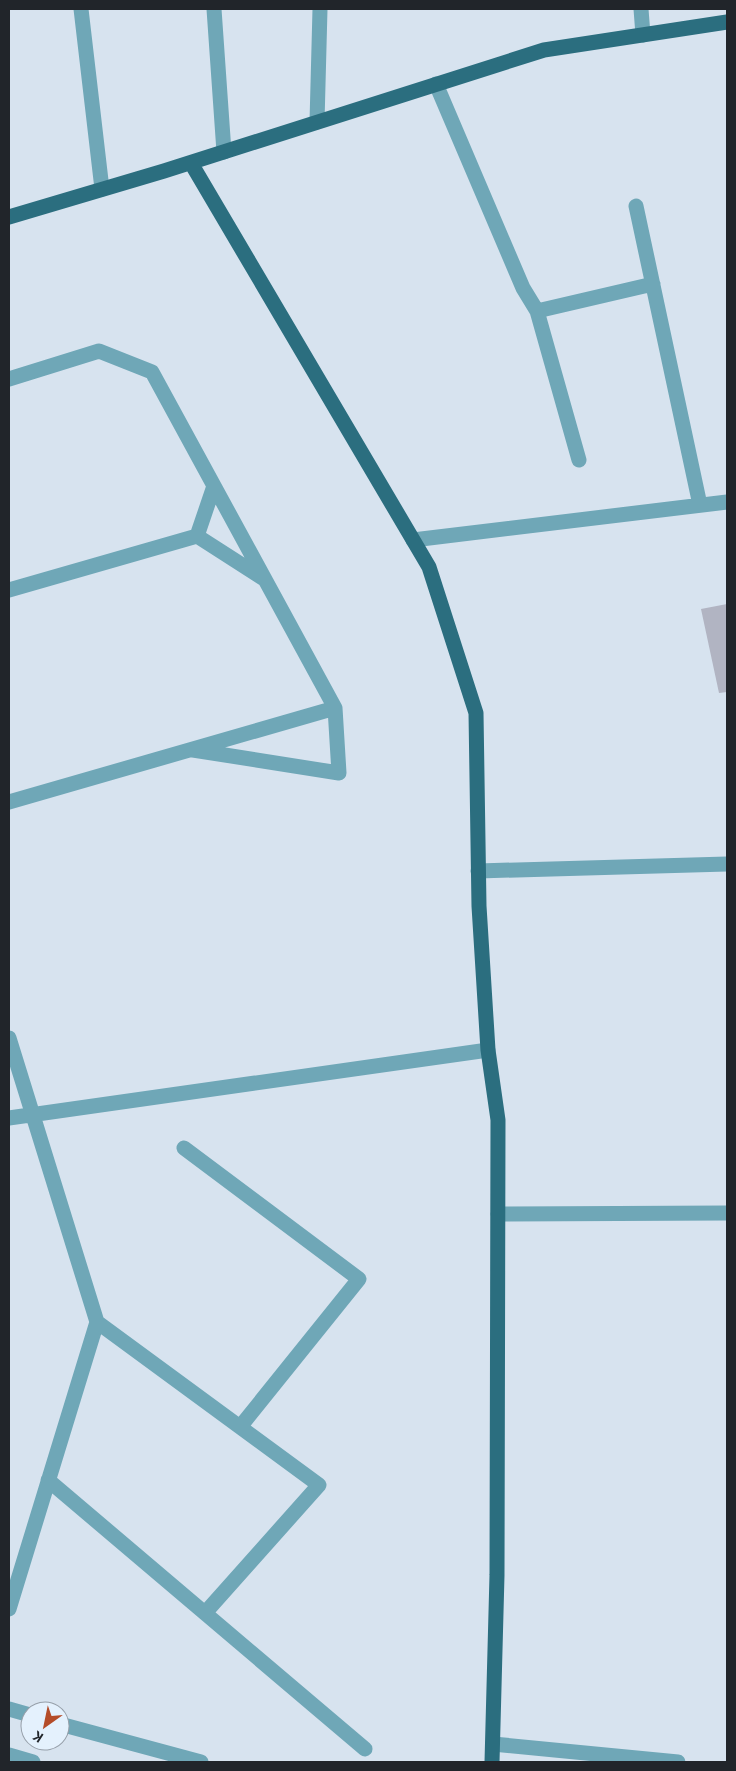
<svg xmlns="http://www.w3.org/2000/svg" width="736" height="1771" viewBox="0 0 736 1771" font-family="'PT Sans',sans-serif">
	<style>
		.building { fill: #b1b4c2 }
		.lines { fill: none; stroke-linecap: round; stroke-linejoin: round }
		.minor { stroke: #6fa7b7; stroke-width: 15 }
		.major { stroke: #2b6e7f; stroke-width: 15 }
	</style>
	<rect width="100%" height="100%" fill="#d7e3ef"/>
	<path class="building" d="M 727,604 L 727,692 L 719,693 L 701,609 Z"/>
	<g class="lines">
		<path class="minor" d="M 81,9 L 102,189
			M 214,9 L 224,152
			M 641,9 L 643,35
			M 436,84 L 523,288 L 537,311 L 579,460
			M 317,122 L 320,9
			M 636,206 L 700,505
			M 537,311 L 653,284
			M 9,379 L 99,351 L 152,372 L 335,708 L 339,773 L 193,750
			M 214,486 L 197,536 L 264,579
			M 413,540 L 727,502
			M 9,590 L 197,536
			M 9,802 L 335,708
			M 478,871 L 727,864
			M 9,1038 L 97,1322 L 9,1609
			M 9,1118 L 488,1050
			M 184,1148 L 359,1279 L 240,1427
			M 498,1214 L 727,1213
			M 97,1322 L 319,1485 L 205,1613
			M 48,1480 L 365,1749
			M 9,1709 L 30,1715
			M 60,1724 L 201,1762
			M 493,1744 L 678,1762
			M 9,1755 L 33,1762"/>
		<path class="major" d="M 191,163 L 429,567 L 476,713 L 479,906 L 488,1050 L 498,1120 L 497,1575 L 492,1762
			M 9,217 L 164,171 L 544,50 L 727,22"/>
	</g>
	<rect width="736" height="1771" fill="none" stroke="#21252a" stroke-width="20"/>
	<g transform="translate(45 1726) rotate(213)"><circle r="24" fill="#e4f1fd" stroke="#969fa9"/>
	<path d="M0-4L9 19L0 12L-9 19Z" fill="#b44c29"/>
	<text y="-8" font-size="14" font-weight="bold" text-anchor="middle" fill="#21252a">K</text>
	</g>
</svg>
